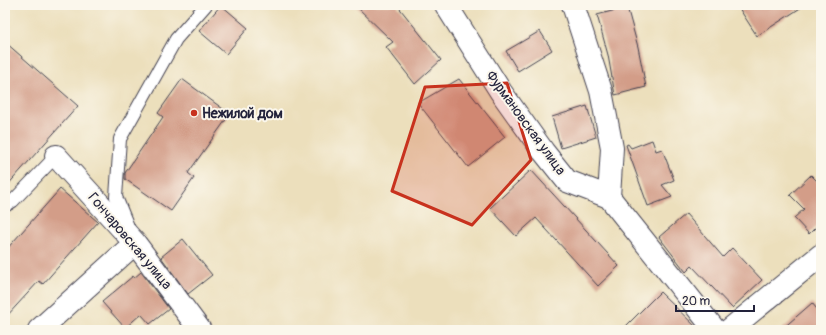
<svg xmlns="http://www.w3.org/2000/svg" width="826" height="335" viewBox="0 0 826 335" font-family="Pangolin,sans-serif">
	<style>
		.building { fill: #d39d88 }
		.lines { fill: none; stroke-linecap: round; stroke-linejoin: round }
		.lane-casing { stroke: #403e4e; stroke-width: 14 }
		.street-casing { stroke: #403e4e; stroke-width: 24 }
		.lane { stroke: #fff; stroke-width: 12 }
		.street { stroke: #fff; stroke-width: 22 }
		.marked { fill: #c8321e; fill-opacity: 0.2; stroke: #c8321e; stroke-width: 3; stroke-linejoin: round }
		.poi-dot { fill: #c8321e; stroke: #fbf7ec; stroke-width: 1.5 }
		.labels { text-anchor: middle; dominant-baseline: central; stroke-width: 4; stroke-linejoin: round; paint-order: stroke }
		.poi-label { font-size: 14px; font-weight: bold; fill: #22223b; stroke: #fbf7ec; text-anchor: start }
		.street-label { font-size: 14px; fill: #22223b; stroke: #fbf7ec }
	</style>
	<rect width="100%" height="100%" fill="#fbf7ec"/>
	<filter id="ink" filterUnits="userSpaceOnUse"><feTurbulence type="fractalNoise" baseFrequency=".025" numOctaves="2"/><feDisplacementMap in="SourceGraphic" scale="8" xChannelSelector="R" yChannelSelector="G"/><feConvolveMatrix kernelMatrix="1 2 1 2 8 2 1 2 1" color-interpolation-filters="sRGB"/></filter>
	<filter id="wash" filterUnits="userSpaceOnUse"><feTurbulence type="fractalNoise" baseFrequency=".012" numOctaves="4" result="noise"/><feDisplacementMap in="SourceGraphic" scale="16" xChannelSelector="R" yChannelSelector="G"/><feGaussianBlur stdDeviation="0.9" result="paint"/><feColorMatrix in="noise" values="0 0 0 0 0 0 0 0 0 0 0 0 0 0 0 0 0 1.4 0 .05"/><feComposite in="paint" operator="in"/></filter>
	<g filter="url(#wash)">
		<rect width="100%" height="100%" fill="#ecdfbc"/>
		<g id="blocks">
			<path class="building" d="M 221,5 L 248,28 L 226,54 L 199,31 Z
				M 355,5 L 397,5 L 441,60 L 415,84 L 386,47 L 393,42 Z
				M 737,5 L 805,5 L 757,36 Z
				M 627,7 L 638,47 L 646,87 L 615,95 L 608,55 L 597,15 Z
				M 540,31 L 552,50 L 518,71 L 506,51 Z
				M 5,42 L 78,106 L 5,188 Z
				M 182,79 L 230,114 L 188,173 L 194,178 L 171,211 L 125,179 L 125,173 L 163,117 L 158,113 Z
				M 459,79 L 505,137 L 468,167 L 418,103 Z
				M 587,106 L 596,137 L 561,148 L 552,117 Z
				M 652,140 L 656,151 L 662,149 L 674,180 L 662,185 L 672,197 L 648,206 L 626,145 L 628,144 L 631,148 Z
				M 531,170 L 619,266 L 598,286 L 536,218 L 516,236 L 490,208 Z
				M 811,175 L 821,185 L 821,228 L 818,225 L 809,234 L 794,218 L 804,209 L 790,195 Z
				M 60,189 L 98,222 L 43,284 L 39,281 L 5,318 L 5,251 Z
				M 686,214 L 723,257 L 732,248 L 762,280 L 732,308 L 692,266 L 686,272 L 659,237 Z
				M 183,239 L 212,275 L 188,294 L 161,257 Z
				M 141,272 L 169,309 L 150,324 L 141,314 L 125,328 L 102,302 L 133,276 L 134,278 Z
				M 660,292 L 699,330 L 622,330 Z
				M 812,303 L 821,314 L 821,330 L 781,330 Z"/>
		</g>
	</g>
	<g filter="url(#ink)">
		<use href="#blocks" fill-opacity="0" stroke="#403e4e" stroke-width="1"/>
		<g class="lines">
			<g class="lane-casing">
				<path id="lane" d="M 5,206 L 13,201 L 56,156
					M 129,229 L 116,197 L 120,139 L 176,39 L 206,5"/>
			</g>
			<g class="street-casing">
				<path id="street" d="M 446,5 L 501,92 L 543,151 L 567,181 L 609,197 L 715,330
					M 573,5 L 601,91 L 612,148 L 609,197
					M 56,156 L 135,243 L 200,330
					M 39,330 L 135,243
					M 729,330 L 821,255"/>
			</g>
			<use href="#lane" class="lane"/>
			<use href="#street" class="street"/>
		</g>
	</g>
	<path class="marked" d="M 507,83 L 531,160 L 472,225 L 392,191 L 425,87 Z"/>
	<circle class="poi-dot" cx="194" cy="113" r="4"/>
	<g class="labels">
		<g class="poi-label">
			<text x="202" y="113">Нежилой дом</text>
		</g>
		<g class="street-label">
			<text transform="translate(526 123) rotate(54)">Фурмановская улица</text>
			<text transform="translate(130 241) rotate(50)">Гончаровская улица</text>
		</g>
	</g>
	<rect width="826" height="335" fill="none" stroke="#fbf7ec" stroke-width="20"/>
	<path d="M676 305v6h78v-6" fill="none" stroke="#22223b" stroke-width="2"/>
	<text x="682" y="305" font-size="12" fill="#22223b" stroke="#fbf7ec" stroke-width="3" paint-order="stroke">20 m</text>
</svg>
